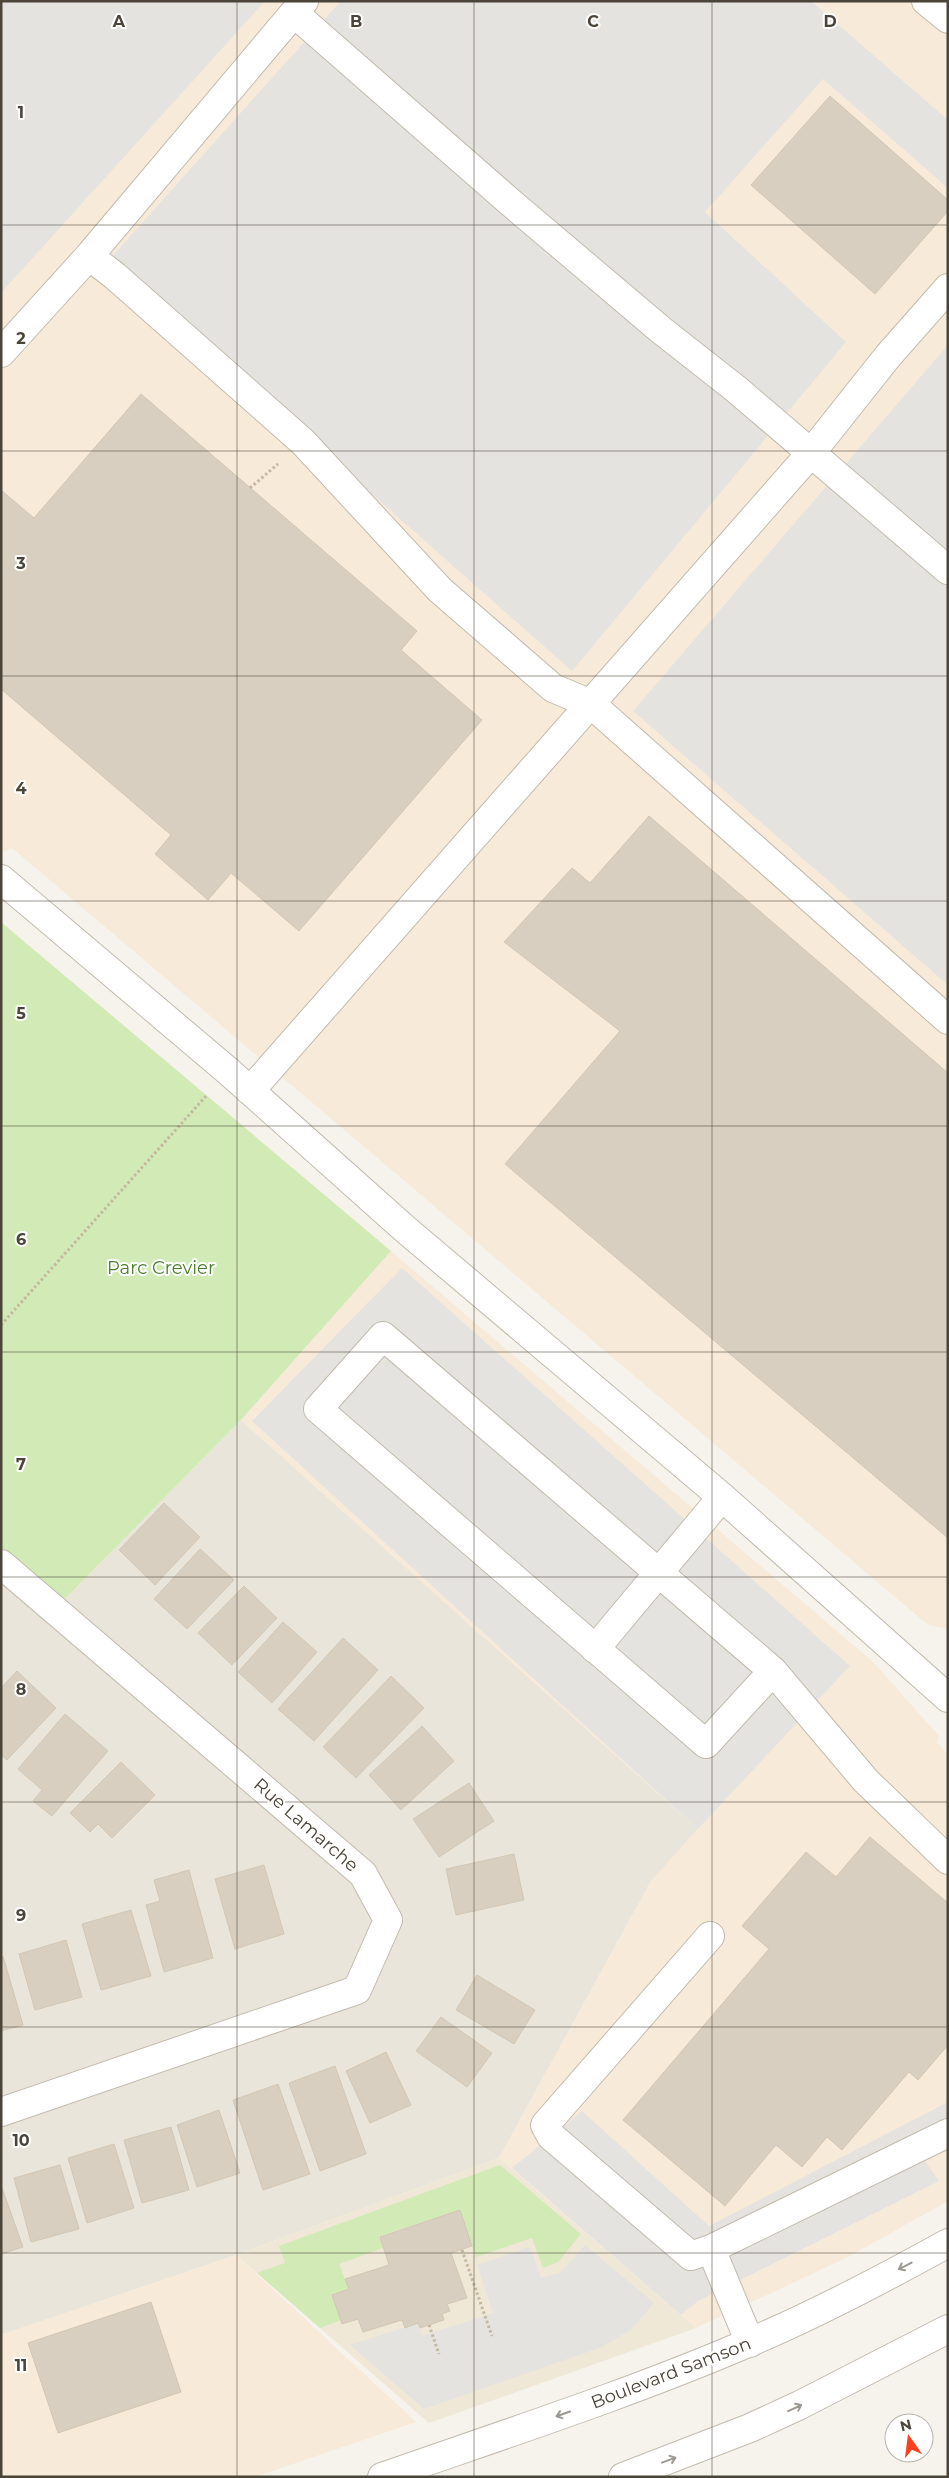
<svg xmlns="http://www.w3.org/2000/svg" width="949" height="2478" viewBox="0 0 949 2478" font-family="Montserrat,sans-serif">
	<style>
		.residential { fill: #eae5da }
		.commercial { fill: #f7ead8 }
		.education { fill: #efe8d6 }
		.green { fill: #d2eab5 }
		.parking { fill: #e5e3e0 }
		.building { fill: #d8cfc1; stroke: #d3c7b4 }
		.lines { fill: none; stroke-linecap: round; stroke-linejoin: round }
		.minor-casing { stroke: #c2bbae; stroke-width: 30 }
		.path { stroke: #c4b79f; stroke-width: 3; stroke-dasharray: 2.5 2.5; stroke-linecap: butt }
		.minor { stroke: #fff; stroke-width: 28 }
		.oneway { stroke: #9c9892 }
		.grid { fill: none; stroke: #4b4439; stroke-width: 1; stroke-opacity: 0.55 }
		.labels { text-anchor: middle; dominant-baseline: central; stroke-width: 4; stroke-linejoin: round; paint-order: stroke }
		.park-label { font-size: 18px; fill: #4a7f2a; stroke: #fff }
		.street-label { font-size: 18px; fill: #4b4439; stroke: #fff }
		.grid-label { font-size: 16px; text-anchor: middle; font-weight: bold; fill: #4b4439; stroke: #fff; stroke-width: 4; stroke-linejoin: round; paint-order: stroke }
	</style>
	<rect width="100%" height="100%" fill="#f6f3ec"/>
	<path class="residential" d="M 241,1420 L 698,1829 L 651,1881 L 499,2158 L 236,2255 L 1,2335 L 1,1563 L 55,1609 Z"/>
	<path class="commercial" d="M 1,1 L 948,1 L 948,1629 L 928,1625 L 12,848 L 1,853 Z
		M 391,1251 L 873,1662 L 939,1736 L 937,1742 L 948,1755 L 948,2201 L 846,2258 L 696,2328 L 499,2158 L 651,1881 L 698,1829 L 241,1420 Z
		M 236,2255 L 416,2422 L 255,2477 L 1,2477 L 1,2335 Z"/>
	<path class="education" d="M 499,2158 L 696,2328 L 429,2423 L 236,2255 Z"/>
	<path class="green" d="M 1,922 L 391,1251 L 241,1420 L 55,1609 L 1,1563 Z
		M 500,2165 L 581,2234 L 558,2262 L 543,2268 L 532,2238 L 476,2257 L 460,2210 L 380,2236 L 383,2248 L 339,2264 L 349,2289 L 341,2320 L 320,2328 L 257,2273 L 285,2263 L 279,2246 Z"/>
	<path class="parking" d="M 1,1 L 265,1 L 1,293 Z
		M 341,1 L 811,1 L 948,120 L 948,188 L 823,79 L 705,212 L 846,342 L 572,671 L 108,261 Z
		M 948,345 L 948,985 L 633,711 Z
		M 402,1268 L 850,1666 L 698,1829 L 252,1421 Z
		M 948,2102 L 948,2147 L 925,2161 L 939,2181 L 698,2301 L 681,2315 L 512,2168 L 582,2111 L 709,2226 Z
		M 585,2245 L 654,2303 L 632,2329 L 602,2347 L 424,2409 L 350,2345 L 418,2323 L 422,2336 L 493,2313 L 477,2265 L 530,2247 L 541,2278 L 560,2273 Z"/>
	<path class="building" d="M 830,96 L 948,200 L 948,211 L 875,294 L 751,185 Z
		M 141,394 L 417,631 L 401,650 L 482,720 L 299,931 L 231,873 L 208,900 L 155,854 L 171,835 L 1,689 L 1,490 L 34,518 Z
		M 649,816 L 948,1073 L 948,1538 L 505,1164 L 620,1031 L 504,942 L 572,868 L 590,883 Z
		M 164,1503 L 200,1537 L 155,1585 L 119,1550 Z
		M 200,1549 L 234,1580 L 187,1629 L 154,1599 Z
		M 244,1586 L 277,1618 L 232,1665 L 198,1633 Z
		M 283,1622 L 317,1652 L 272,1703 L 238,1672 Z
		M 343,1638 L 378,1670 L 314,1741 L 278,1709 Z
		M 17,1671 L 56,1708 L 7,1760 L 1,1755 L 1,1688 Z
		M 391,1676 L 424,1708 L 356,1778 L 323,1747 Z
		M 65,1714 L 108,1751 L 52,1816 L 33,1801 L 42,1790 L 18,1769 Z
		M 422,1726 L 454,1761 L 401,1810 L 369,1775 Z
		M 121,1762 L 155,1795 L 112,1838 L 98,1824 L 90,1832 L 70,1813 Z
		M 469,1783 L 494,1821 L 439,1857 L 413,1819 Z
		M 870,1837 L 948,1903 L 948,2045 L 918,2080 L 909,2072 L 842,2150 L 827,2137 L 802,2167 L 776,2145 L 725,2206 L 623,2120 L 769,1949 L 742,1926 L 806,1852 L 836,1877 Z
		M 514,1854 L 524,1900 L 456,1915 L 446,1869 Z
		M 264,1865 L 284,1934 L 235,1949 L 215,1879 Z
		M 189,1870 L 213,1958 L 164,1972 L 146,1905 L 160,1901 L 154,1880 Z
		M 131,1910 L 151,1976 L 101,1990 L 82,1924 Z
		M 66,1940 L 82,1997 L 35,2010 L 19,1954 Z
		M 3,1956 L 23,2025 L 1,2031 L 1,1957 Z
		M 477,1975 L 535,2010 L 514,2044 L 456,2010 Z
		M 441,2017 L 492,2053 L 467,2087 L 416,2051 Z
		M 386,2052 L 411,2105 L 370,2123 L 346,2071 Z
		M 335,2066 L 366,2154 L 320,2171 L 289,2083 Z
		M 278,2084 L 310,2174 L 263,2190 L 233,2100 Z
		M 219,2110 L 240,2173 L 197,2187 L 177,2125 Z
		M 171,2127 L 189,2190 L 142,2203 L 124,2140 Z
		M 114,2144 L 134,2208 L 87,2223 L 68,2158 Z
		M 60,2165 L 79,2229 L 31,2242 L 14,2178 Z
		M 1,2185 L 23,2247 L 1,2254 Z
		M 460,2210 L 472,2246 L 451,2253 L 467,2298 L 447,2304 L 450,2311 L 442,2314 L 444,2320 L 420,2328 L 418,2323 L 405,2328 L 402,2320 L 363,2332 L 358,2319 L 342,2324 L 332,2295 L 349,2289 L 345,2279 L 389,2265 L 380,2237 Z
		M 151,2302 L 181,2392 L 58,2433 L 28,2343 Z"/>
	<g class="lines">
		<g class="minor-casing">
			<path id="minor" d="M 926,1 L 948,19
				M 294,13 L 510,202 L 661,330 L 736,389 L 948,570
				M 89,256 L 115,276 L 303,442 L 440,590 L 553,688 L 591,704 L 948,1020
				M 1,353 L 89,256 L 304,1
				M 1,879 L 228,1071 L 405,1229 L 722,1497 L 948,1698
				M 250,1091 L 811,453 L 888,356 L 948,288
				M 1,1564 L 363,1874 L 388,1920 L 357,1990 L 1,2112
				M 595,1649 L 722,1497
				M 773,1671 L 706,1744 L 318,1409 L 383,1336 L 773,1671 L 866,1781 L 948,1860
				M 710,1936 L 545,2125 L 551,2136 L 691,2256 L 711,2249 L 948,2133
				M 711,2249 L 750,2343
				M 382,2477 C 505,2434 629,2394 748,2343 C 817,2314 883,2279 948,2243
				M 623,2477 L 750,2428 L 800,2405 L 948,2329"/>
		</g>
		<path class="path" d="M 250,488 L 278,464
			M 1,1325 L 206,1096
			M 462,2250 L 492,2336
			M 429,2325 L 439,2354"/>
		<use href="#minor" class="minor"/>
	</g>
	<defs><path id="oneway-shaft" d="M-6 0H5M1.5-3L5.5 0L1.5 3" fill="none" stroke-width="1.6" stroke-linecap="round" stroke-linejoin="round" transform="scale(1.25)"/></defs>
	<g class="oneway">
		<use href="#oneway-shaft" transform="translate(905 2266) rotate(153)"/>
		<use href="#oneway-shaft" transform="translate(795 2408) rotate(-25)"/>
		<use href="#oneway-shaft" transform="translate(563 2414) rotate(161)"/>
		<use href="#oneway-shaft" transform="translate(669 2460) rotate(-20)"/>
	</g>
	<path class="grid" d="M 237,1 L 237,2477M 474,1 L 474,2477M 712,1 L 712,2477M 1,225 L 948,225M 1,451 L 948,451M 1,676 L 948,676M 1,901 L 948,901M 1,1126 L 948,1126M 1,1352 L 948,1352M 1,1577 L 948,1577M 1,1802 L 948,1802M 1,2027 L 948,2027M 1,2253 L 948,2253"/>
	<g class="labels">
		<g class="park-label">
			<text x="161" y="1268">Parc Crevier</text>
		</g>
		<g class="street-label">
			<text transform="translate(306 1825) rotate(41)">Rue Lamarche</text>
			<text transform="translate(671 2373) rotate(-21)">Boulevard Samson</text>
		</g>
	</g>
	<g class="grid-label">
		<text x="119" y="27">A</text>
		<text x="356" y="27">B</text>
		<text x="593" y="27">C</text>
		<text x="830" y="27">D</text>
		<text x="21" y="118">1</text>
		<text x="21" y="344">2</text>
		<text x="21" y="569">3</text>
		<text x="21" y="794">4</text>
		<text x="21" y="1019">5</text>
		<text x="21" y="1245">6</text>
		<text x="21" y="1470">7</text>
		<text x="21" y="1695">8</text>
		<text x="21" y="1921">9</text>
		<text x="21" y="2146">10</text>
		<text x="21" y="2371">11</text>
	</g>
	<rect width="949" height="2478" fill="none" stroke="#4b4439" stroke-width="5"/>
	<g transform="translate(909 2438) rotate(346)"><circle r="24" fill="#ffffff" stroke="#b7b4b0"/>
	<path d="M0-4L9 19L0 12L-9 19Z" fill="#fc3f1d"/>
	<text y="-8" font-size="14" font-weight="bold" text-anchor="middle" fill="#4b4439">N</text>
	</g>
</svg>
